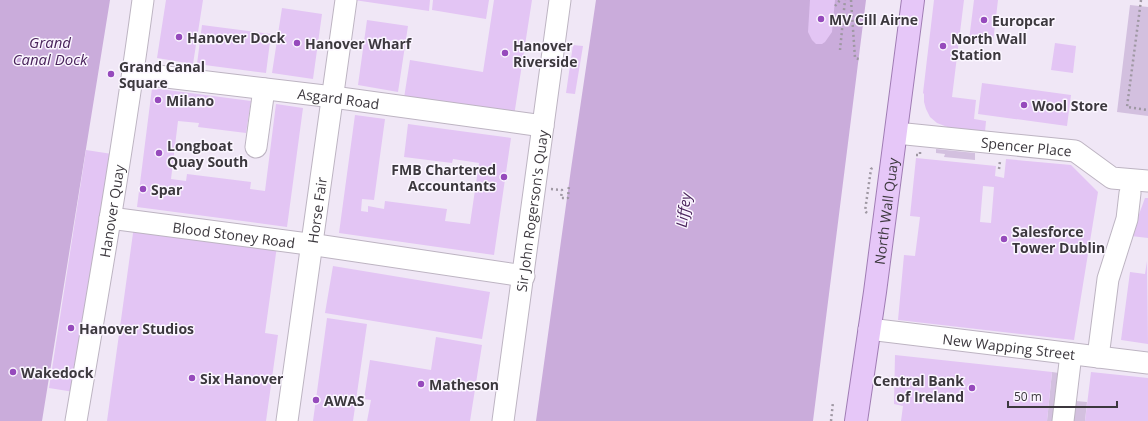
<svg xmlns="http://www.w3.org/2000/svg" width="1148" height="421" viewBox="0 0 1148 421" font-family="'Open Sans',sans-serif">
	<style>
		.green { fill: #d3c0df }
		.water { fill: #caacdb }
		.building { fill: #e3c5f4; fill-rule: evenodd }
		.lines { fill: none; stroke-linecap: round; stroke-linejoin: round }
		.minor-casing { stroke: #bdb4c2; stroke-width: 23 }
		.major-casing { stroke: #a07cb4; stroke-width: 24 }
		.path { stroke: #9f98a3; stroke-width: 2.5; stroke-dasharray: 2 3; stroke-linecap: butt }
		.minor { stroke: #fff; stroke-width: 21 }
		.major { stroke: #e6c7f8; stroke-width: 22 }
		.poi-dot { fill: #964abc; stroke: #fbf6ff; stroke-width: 1.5 }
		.labels { text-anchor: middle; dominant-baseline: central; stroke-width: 3; stroke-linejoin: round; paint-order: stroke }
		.poi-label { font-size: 14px; font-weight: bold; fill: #3c383e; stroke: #fbf6ff; text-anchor: start }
		.street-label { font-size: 14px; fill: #3c383e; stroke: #fbf6ff }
		.water-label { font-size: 15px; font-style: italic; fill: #49235b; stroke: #fbf6ff }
	</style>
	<rect width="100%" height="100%" fill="#f0e7f6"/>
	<path class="green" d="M 1130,5 L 1148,7 L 1148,116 L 1117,112 Z
		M 936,149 L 975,153 L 975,160 L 944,157 L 945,154 L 936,153 Z
		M 1052,372 L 1059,373 L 1054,421 L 1047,421 Z
		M 1076,401 L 1087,402 L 1085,421 L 1069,421 Z"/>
	<path class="water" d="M 0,0 L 110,0 L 42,421 L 0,421 Z
		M 596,0 L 866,0 L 813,421 L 536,421 L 571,169 Z"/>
	<path class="building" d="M 166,0 L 203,0 L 193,64 L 157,58 Z
		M 354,0 L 430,0 L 429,11 Z
		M 433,0 L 489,0 L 486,19 L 432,10 Z
		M 494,0 L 532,0 L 514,116 L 404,98 L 410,60 L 483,72 Z
		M 810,0 L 835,0 L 832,32 L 825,42 L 822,44 L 816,44 L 812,40 L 808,32 Z
		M 934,0 L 964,0 L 952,97 L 976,100 L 974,119 L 986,121 L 985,132 L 950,128 L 937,123 L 930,117 L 926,109 L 924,102 L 924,94 L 923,93 Z
		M 974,0 L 998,0 L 993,42 L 969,40 Z
		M 282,8 L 322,14 L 313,79 L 272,73 Z
		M 367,20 L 408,26 L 398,92 L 358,85 Z
		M 202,25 L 271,34 L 266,73 L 197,64 Z
		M 1055,43 L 1076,46 L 1073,73 L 1051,70 Z
		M 573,45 L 583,46 L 575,94 L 566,93 Z
		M 982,83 L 1071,95 L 1067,126 L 978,114 Z
		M 152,88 L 251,101 L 246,133 L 198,127 L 199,123 L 178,121 L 171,179 L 186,181 L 187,174 L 251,182 L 250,189 L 265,191 L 276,104 L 303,108 L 287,227 L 137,207 Z
		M 355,115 L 385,119 L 374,200 L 362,199 L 361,211 L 368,212 L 368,206 L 384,209 L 385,201 L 447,209 L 445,221 L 470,224 L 479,163 L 453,159 L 452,163 L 404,157 L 408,124 L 511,138 L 494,255 L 339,233 Z
		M 86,150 L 112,154 L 74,392 L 49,388 Z
		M 916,158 L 996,166 L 995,176 L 1004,178 L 1006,159 L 1071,165 L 1098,192 L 1074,340 L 898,320 L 904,255 L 915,256 L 920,217 L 910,216 ZM 983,186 L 994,187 L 991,223 L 980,222 Z
		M 1145,198 L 1148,198 L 1148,238 L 1131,236 Z
		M 134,226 L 277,246 L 265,333 L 278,335 L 266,421 L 107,421 Z
		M 1147,261 L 1148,344 L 1121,340 L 1130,272 L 1145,274 Z
		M 333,266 L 490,292 L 482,339 L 325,313 Z
		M 327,318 L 367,324 L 353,421 L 313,421 Z
		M 436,337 L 482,345 L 470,421 L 367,421 L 371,400 L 364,399 L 370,360 L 431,370 Z
		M 895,355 L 1052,372 L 1047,421 L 901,421 L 903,406 L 894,404 Z
		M 1091,372 L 1148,378 L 1148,421 L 1085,421 Z"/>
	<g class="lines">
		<g class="minor-casing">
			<g id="minor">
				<path id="s1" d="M 133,73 L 333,97 L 543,126"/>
				<path id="s2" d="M 896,133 L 1075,151 L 1112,178 L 1148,181"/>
				<path d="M 256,147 L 264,89"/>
				<path id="s3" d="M 110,218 L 323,246 L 524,276"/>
				<path id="s4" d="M 869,329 L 1148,363"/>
				<path d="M 1098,357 L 1108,279 L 1127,219 L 1130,193"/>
				<path id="s5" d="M 76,421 C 100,281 124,141 143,0"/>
				<path id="s6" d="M 287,421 L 346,0"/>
				<path id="s7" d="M 503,421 L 560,0"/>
				<path d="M 1063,421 L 1071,354"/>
			</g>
		</g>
		<g class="major-casing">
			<g id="major">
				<path id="s8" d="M 856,421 L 875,292 L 913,0"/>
			</g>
		</g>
		<path class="path" d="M 851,0 L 855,58 L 859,59
			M 1141,0 L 1127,107 L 1148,110
			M 835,6 L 840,0
			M 840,50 L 845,0
			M 916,155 L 920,155 L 920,151
			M 999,169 L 1000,161
			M 551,189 L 562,190 L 561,198 L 568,198 L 569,185
			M 867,213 L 865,211 L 871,169 L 874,167
			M 831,421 L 833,402"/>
		<use href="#minor" class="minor"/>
		<use href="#major" class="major"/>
	</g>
	<g class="poi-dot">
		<circle cx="821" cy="19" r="4"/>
		<circle cx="984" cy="20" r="4"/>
		<circle cx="179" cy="37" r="4"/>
		<circle cx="297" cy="43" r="4"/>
		<circle cx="943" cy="46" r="4"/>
		<circle cx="505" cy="53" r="4"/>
		<circle cx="111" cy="74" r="4"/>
		<circle cx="158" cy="100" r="4"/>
		<circle cx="1024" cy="105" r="4"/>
		<circle cx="159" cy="153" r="4"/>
		<circle cx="504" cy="177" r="4"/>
		<circle cx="143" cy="189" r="4"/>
		<circle cx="1004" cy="239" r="4"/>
		<circle cx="71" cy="328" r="4"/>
		<circle cx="13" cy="372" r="4"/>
		<circle cx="192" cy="378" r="4"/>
		<circle cx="421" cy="384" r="4"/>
		<circle cx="972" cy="388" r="4"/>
		<circle cx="316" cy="400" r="4"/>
	</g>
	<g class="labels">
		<g class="poi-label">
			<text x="829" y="19">MV Cill Airne</text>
			<text x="992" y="20">Europcar</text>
			<text x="187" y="37">Hanover Dock</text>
			<text x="951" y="38">North Wall<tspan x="951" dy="16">Station</tspan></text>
			<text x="305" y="43">Hanover Wharf</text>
			<text x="513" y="45">Hanover<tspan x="513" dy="16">Riverside</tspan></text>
			<text x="119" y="66">Grand Canal<tspan x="119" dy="16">Square</tspan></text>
			<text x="166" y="100">Milano</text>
			<text x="1032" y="105">Wool Store</text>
			<text x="167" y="145">Longboat<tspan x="167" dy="16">Quay South</tspan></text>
			<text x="496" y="169" text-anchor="end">FMB Chartered<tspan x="496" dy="16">Accountants</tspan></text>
			<text x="151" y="189">Spar</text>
			<text x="1012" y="231">Salesforce<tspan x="1012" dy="16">Tower Dublin</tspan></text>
			<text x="79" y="328">Hanover Studios</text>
			<text x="21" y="372">Wakedock</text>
			<text x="200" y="378">Six Hanover</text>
			<text x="964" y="380" text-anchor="end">Central Bank<tspan x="964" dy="16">of Ireland</tspan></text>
			<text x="429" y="384">Matheson</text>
			<text x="324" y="400">AWAS</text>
		</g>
		<g class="street-label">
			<text stroke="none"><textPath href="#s1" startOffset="207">Asgard Road</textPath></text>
			<text stroke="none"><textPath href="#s2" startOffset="131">Spencer Place</textPath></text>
			<text stroke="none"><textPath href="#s5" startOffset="213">Hanover Quay</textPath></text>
			<text stroke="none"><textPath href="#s6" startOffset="213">Horse Fair</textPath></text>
			<text stroke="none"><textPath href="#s7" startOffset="212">Sir John Rogerson's Quay</textPath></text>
			<text stroke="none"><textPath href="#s8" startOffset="212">North Wall Quay</textPath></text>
			<text stroke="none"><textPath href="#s3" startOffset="125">Blood Stoney Road</textPath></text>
			<text stroke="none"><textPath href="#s4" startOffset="141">New Wapping Street</textPath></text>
		</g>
		<g class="water-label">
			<text x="50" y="42">Grand<tspan x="50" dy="17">Canal Dock</tspan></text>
			<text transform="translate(683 210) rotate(-82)">Liffey</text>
		</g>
	</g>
	<path d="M1008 401v6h109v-6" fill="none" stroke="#3c383e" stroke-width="2"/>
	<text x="1014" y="401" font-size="12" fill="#3c383e" stroke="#fbf6ff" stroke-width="3" paint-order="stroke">50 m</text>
</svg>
